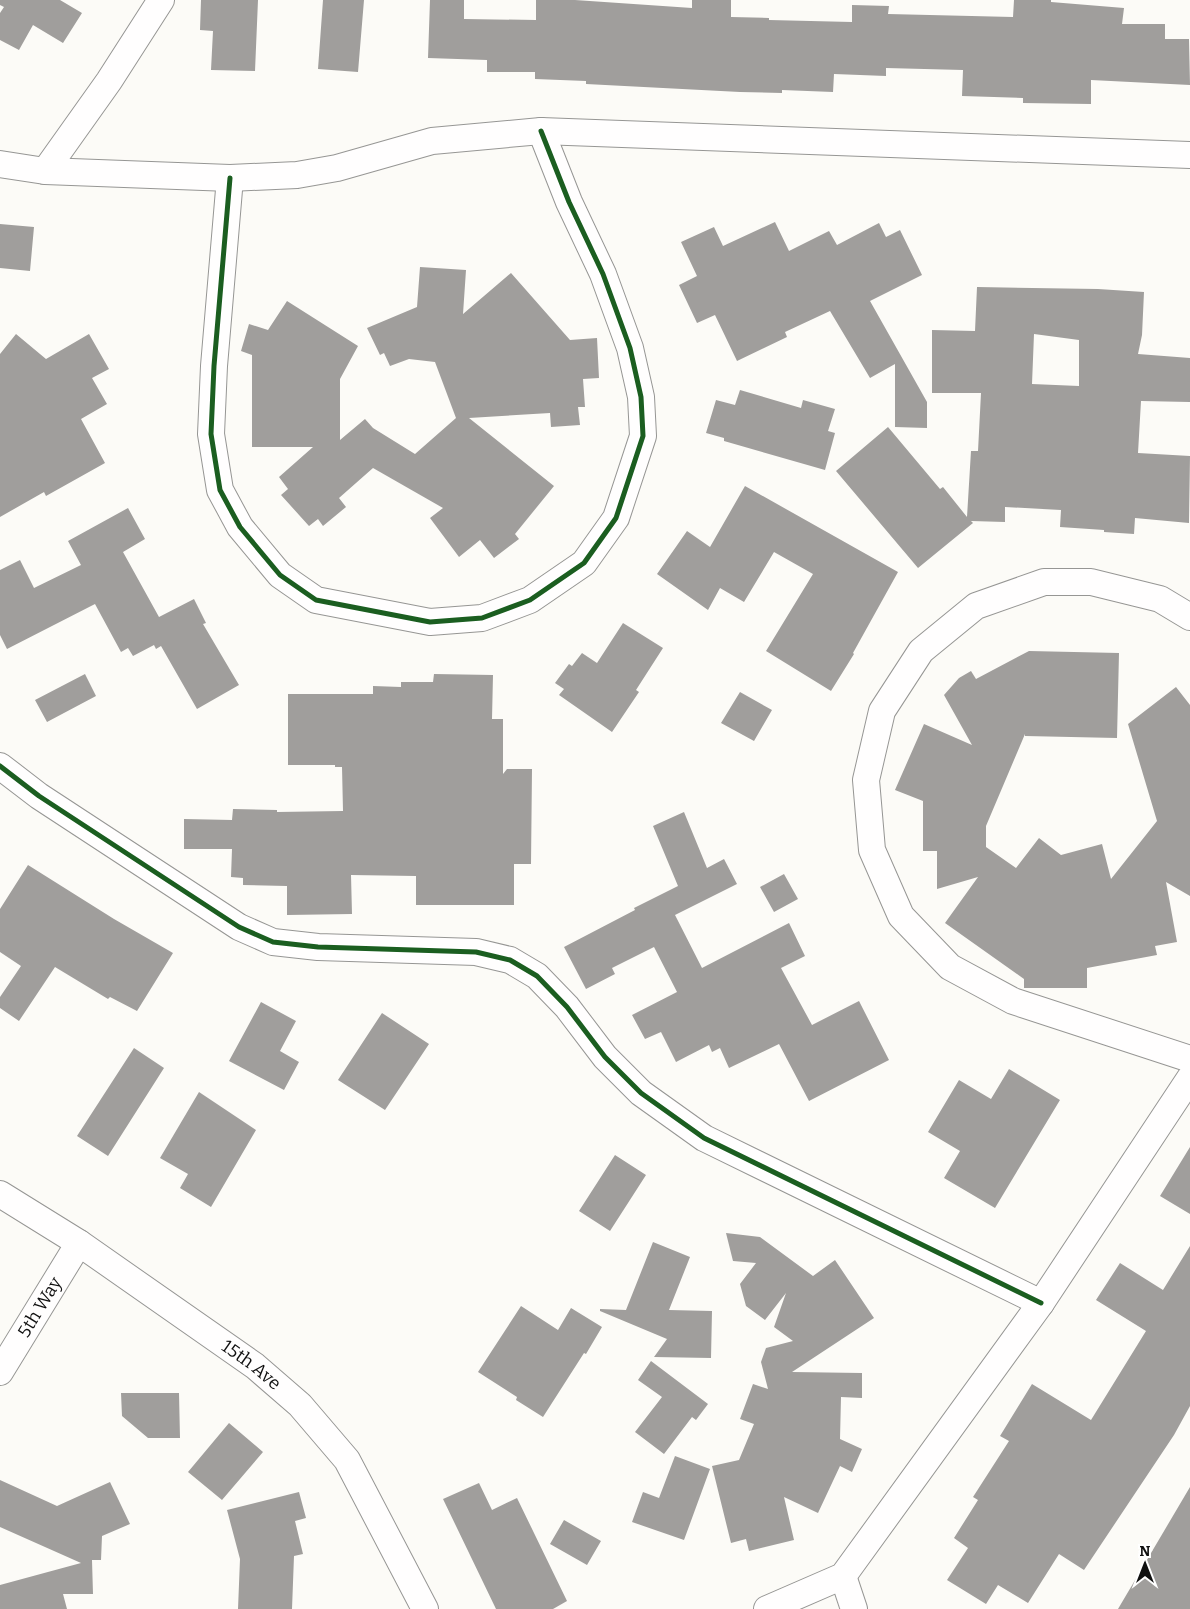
<svg xmlns="http://www.w3.org/2000/svg" width="1190" height="1609" viewBox="0 0 1190 1609" font-family="Bitter,serif">
	<style>
		.building { fill: #a09e9c; fill-rule: evenodd }
		.lines { fill: none; stroke-linecap: round; stroke-linejoin: round }
		.street-casing { stroke: #969694; stroke-width: 28 }
		.street { stroke: #fffefe; stroke-width: 26 }
		.cycleway-casing { stroke: #fff; stroke-width: 8 }
		.cycleway { stroke: #1b5e20; stroke-width: 5 }
		.labels { text-anchor: middle; dominant-baseline: central; stroke-width: 5; stroke-linejoin: round; paint-order: stroke }
		.street-label { font-size: 18px; fill: #101010; stroke: #fff }
	</style>
	<rect width="100%" height="100%" fill="#fcfbf7"/>
	<path class="building" d="M 0,0 L 60,0 L 82,13 L 63,43 L 33,25 L 19,50 L 0,40 L 0,13 L 4,7 L 0,5 Z
		M 201,0 L 258,0 L 255,71 L 211,70 L 213,31 L 200,30 Z
		M 323,0 L 364,0 L 358,72 L 318,69 Z
		M 430,0 L 464,0 L 464,19 L 536,20 L 536,0 L 575,0 L 692,8 L 692,0 L 731,0 L 731,17 L 769,18 L 769,20 L 852,22 L 852,5 L 889,6 L 888,14 L 1013,17 L 1014,0 L 1051,0 L 1051,2 L 1124,8 L 1122,24 L 1165,24 L 1165,39 L 1189,39 L 1190,85 L 1091,80 L 1091,104 L 1023,103 L 1023,98 L 962,96 L 963,70 L 886,68 L 886,76 L 834,74 L 833,92 L 782,90 L 782,93 L 740,92 L 586,84 L 586,81 L 535,79 L 535,72 L 487,72 L 487,60 L 428,58 Z
		M 775,222 L 789,251 L 829,231 L 837,245 L 879,223 L 886,237 L 900,230 L 922,275 L 870,301 L 927,402 L 927,428 L 895,427 L 895,364 L 870,378 L 830,311 L 785,332 L 787,337 L 737,361 L 715,315 L 697,323 L 679,285 L 697,276 L 681,242 L 714,227 L 723,246 Z
		M 0,224 L 34,227 L 30,271 L 0,268 Z
		M 420,267 L 466,270 L 463,314 L 511,273 L 570,340 L 597,338 L 599,378 L 583,379 L 585,407 L 578,407 L 580,425 L 551,427 L 550,413 L 469,418 L 554,486 L 515,534 L 519,539 L 494,558 L 480,540 L 459,557 L 430,518 L 443,508 L 373,468 L 339,498 L 346,507 L 323,526 L 318,519 L 309,526 L 281,495 L 288,489 L 279,477 L 313,447 L 252,447 L 252,355 L 241,351 L 249,324 L 268,330 L 287,301 L 358,346 L 340,379 L 340,440 L 365,419 L 373,428 L 415,454 L 456,418 L 435,362 L 409,359 L 390,366 L 384,353 L 380,355 L 367,328 L 417,307 Z
		M 977,287 L 1098,289 L 1144,292 L 1142,335 L 1138,354 L 1190,358 L 1190,402 L 1141,401 L 1138,453 L 1190,456 L 1189,523 L 1135,518 L 1134,534 L 1104,532 L 1104,530 L 1060,527 L 1061,510 L 1005,507 L 1005,522 L 971,521 L 973,523 L 918,568 L 836,471 L 888,427 L 940,489 L 943,487 L 967,517 L 971,451 L 978,451 L 981,393 L 932,393 L 932,330 L 975,331 ZM 1034,334 L 1079,340 L 1079,386 L 1032,384 Z
		M 16,334 L 46,359 L 89,334 L 109,369 L 92,378 L 107,404 L 81,419 L 105,463 L 46,496 L 44,492 L 0,517 L 0,354 Z
		M 740,390 L 801,408 L 803,400 L 835,409 L 828,431 L 835,433 L 825,470 L 724,441 L 724,438 L 706,433 L 716,400 L 735,405 Z
		M 745,486 L 898,572 L 853,653 L 854,654 L 831,691 L 766,651 L 813,574 L 774,552 L 744,602 L 720,588 L 708,610 L 657,574 L 687,531 L 710,547 Z
		M 128,508 L 145,539 L 123,552 L 159,617 L 194,599 L 206,623 L 203,624 L 239,685 L 197,709 L 161,646 L 156,649 L 154,645 L 133,656 L 128,648 L 121,652 L 95,604 L 7,649 L 0,635 L 0,570 L 20,560 L 34,588 L 81,565 L 68,541 Z
		M 623,623 L 663,648 L 636,690 L 639,692 L 612,732 L 559,695 L 564,689 L 555,683 L 569,664 L 572,666 L 582,653 L 597,663 Z
		M 1029,651 L 1119,653 L 1117,738 L 1025,736 L 1025,734 L 986,826 L 986,847 L 1016,868 L 1039,838 L 1061,855 L 1102,844 L 1111,879 L 1157,821 L 1128,724 L 1176,687 L 1190,705 L 1190,896 L 1166,882 L 1177,942 L 1155,946 L 1157,955 L 1087,968 L 1087,988 L 1024,988 L 1024,979 L 945,923 L 978,877 L 937,889 L 937,851 L 923,851 L 923,801 L 895,790 L 924,724 L 972,745 L 944,695 L 959,678 L 971,671 L 976,679 Z
		M 85,674 L 96,696 L 47,722 L 35,700 Z
		M 434,674 L 493,675 L 492,719 L 503,719 L 503,774 L 507,769 L 532,769 L 531,864 L 514,864 L 514,905 L 416,905 L 416,876 L 351,875 L 352,914 L 287,915 L 287,886 L 243,885 L 243,878 L 231,877 L 232,849 L 184,849 L 184,819 L 232,820 L 233,809 L 277,810 L 277,812 L 343,811 L 342,767 L 335,767 L 335,765 L 288,765 L 288,694 L 373,694 L 373,686 L 401,687 L 401,682 L 433,682 Z
		M 740,692 L 772,710 L 754,741 L 721,723 Z
		M 684,812 L 707,868 L 724,859 L 737,884 L 675,915 L 702,968 L 789,923 L 805,956 L 781,968 L 812,1025 L 859,1001 L 889,1060 L 809,1101 L 779,1044 L 729,1068 L 720,1048 L 712,1052 L 709,1045 L 676,1062 L 661,1032 L 645,1039 L 632,1015 L 677,992 L 654,947 L 612,968 L 615,974 L 586,989 L 564,947 L 635,910 L 634,908 L 678,886 L 653,826 Z
		M 28,865 L 114,919 L 173,953 L 137,1011 L 110,997 L 108,999 L 55,967 L 19,1021 L 0,1008 L 0,997 L 21,966 L 0,952 L 0,909 Z
		M 784,874 L 798,899 L 774,912 L 760,887 Z
		M 261,1002 L 296,1021 L 280,1051 L 299,1062 L 284,1090 L 229,1061 Z
		M 382,1013 L 429,1044 L 385,1110 L 338,1080 Z
		M 134,1048 L 164,1068 L 108,1156 L 77,1136 Z
		M 1009,1069 L 1060,1100 L 995,1208 L 944,1178 L 960,1151 L 928,1132 L 959,1080 L 991,1099 Z
		M 199,1092 L 256,1130 L 211,1207 L 180,1188 L 188,1174 L 160,1158 Z
		M 1190,1147 L 1190,1214 L 1160,1196 Z
		M 615,1155 L 646,1175 L 610,1231 L 579,1211 Z
		M 726,1233 L 760,1237 L 813,1276 L 835,1260 L 874,1318 L 792,1372 L 862,1373 L 862,1398 L 841,1397 L 840,1439 L 862,1449 L 852,1472 L 840,1466 L 818,1513 L 784,1497 L 794,1540 L 749,1551 L 746,1539 L 731,1543 L 712,1466 L 739,1460 L 754,1424 L 740,1419 L 753,1384 L 768,1389 L 761,1362 L 766,1348 L 793,1341 L 774,1327 L 786,1293 L 765,1320 L 746,1306 L 740,1284 L 756,1263 L 733,1261 Z
		M 653,1242 L 690,1257 L 669,1310 L 712,1311 L 711,1358 L 654,1357 L 667,1339 L 600,1311 L 600,1309 L 626,1310 Z
		M 1190,1246 L 1190,1406 L 1174,1435 L 1084,1570 L 1059,1554 L 1028,1603 L 998,1585 L 986,1604 L 947,1580 L 968,1548 L 954,1538 L 978,1500 L 973,1497 L 1009,1441 L 1000,1436 L 1032,1384 L 1091,1420 L 1146,1331 L 1096,1300 L 1120,1263 L 1163,1290 Z
		M 521,1306 L 558,1330 L 571,1308 L 602,1327 L 586,1354 L 584,1353 L 543,1417 L 516,1400 L 517,1397 L 478,1372 Z
		M 651,1361 L 708,1404 L 696,1420 L 692,1417 L 664,1454 L 635,1432 L 662,1397 L 638,1380 Z
		M 121,1393 L 179,1393 L 180,1438 L 148,1438 L 122,1416 Z
		M 229,1423 L 263,1452 L 222,1500 L 188,1472 Z
		M 675,1456 L 710,1469 L 684,1540 L 632,1522 L 643,1492 L 659,1498 Z
		M 0,1480 L 57,1506 L 110,1482 L 130,1524 L 102,1536 L 101,1560 L 92,1560 L 93,1594 L 63,1594 L 67,1609 L 0,1609 L 0,1585 L 81,1563 L 0,1527 Z
		M 479,1483 L 492,1510 L 517,1498 L 567,1601 L 553,1609 L 496,1609 L 443,1499 Z
		M 1190,1487 L 1190,1609 L 1118,1609 Z
		M 299,1492 L 306,1518 L 295,1521 L 303,1554 L 294,1556 L 292,1609 L 238,1609 L 240,1559 L 227,1510 Z
		M 564,1520 L 601,1541 L 587,1565 L 550,1544 Z"/>
	<g class="lines">
		<g class="street-casing">
			<g id="street">
				<path d="M 0,164 L 45,171 L 230,178 L 297,175 L 337,168 L 432,141 L 541,131 L 1190,155"/>
				<path d="M 45,171 L 109,81 L 161,0"/>
				<path d="M 230,178 L 214,366 L 211,434 L 220,490 L 240,527 L 280,575 L 316,600 L 430,622 L 482,618 L 530,600 L 584,563 L 616,518 L 643,436 L 641,397 L 630,348 L 603,274 L 569,202 L 541,131"/>
				<path d="M 1190,617 L 1160,599 L 1091,582 L 1044,582 L 976,606 L 921,651 L 882,711 L 866,780 L 872,850 L 901,916 L 950,967 L 1013,1001 L 1190,1059"/>
				<path d="M 0,766 L 39,796 L 239,927 L 273,942 L 318,947 L 476,952 L 510,960 L 537,976 L 567,1007 L 605,1057 L 641,1093 L 704,1138 L 1041,1303"/>
				<path id="s1" d="M 0,1194 L 79,1243 L 255,1366 L 300,1405 L 347,1460 L 425,1609"/>
				<path id="s2" d="M 0,1372 L 79,1243"/>
				<path d="M 843,1576 L 854,1609"/>
				<path d="M 767,1609 L 843,1576 L 1041,1303 L 1190,1078"/>
			</g>
		</g>
		<use href="#street" class="street"/>
		<g class="cycleway-casing">
			<path id="cycleway" d="M 230,178 L 214,366 L 211,434 L 220,490 L 240,527 L 280,575 L 316,600 L 430,622 L 482,618 L 530,600 L 584,563 L 616,518 L 643,436 L 641,397 L 630,348 L 603,274 L 569,202 L 541,131
				M 0,766 L 39,796 L 239,927 L 273,942 L 318,947 L 476,952 L 510,960 L 537,976 L 567,1007 L 605,1057 L 641,1093 L 704,1138 L 1041,1303"/>
		</g>
		<use href="#cycleway" class="cycleway"/>
	</g>
	<g class="labels">
		<g class="street-label">
			<text stroke="none"><textPath href="#s2" startOffset="76">5th Way</textPath></text>
			<text stroke="none"><textPath href="#s1" startOffset="304">15th Ave</textPath></text>
		</g>
	</g>
	<g transform="translate(1145 1564)" stroke="#ffffff" stroke-width="4" paint-order="stroke">
	<path d="M0-4L9 19L0 12L-9 19Z" fill="#101010"/>
	<text y="-8" font-size="14" font-weight="bold" text-anchor="middle" fill="#101010">N</text>
	</g>
</svg>
